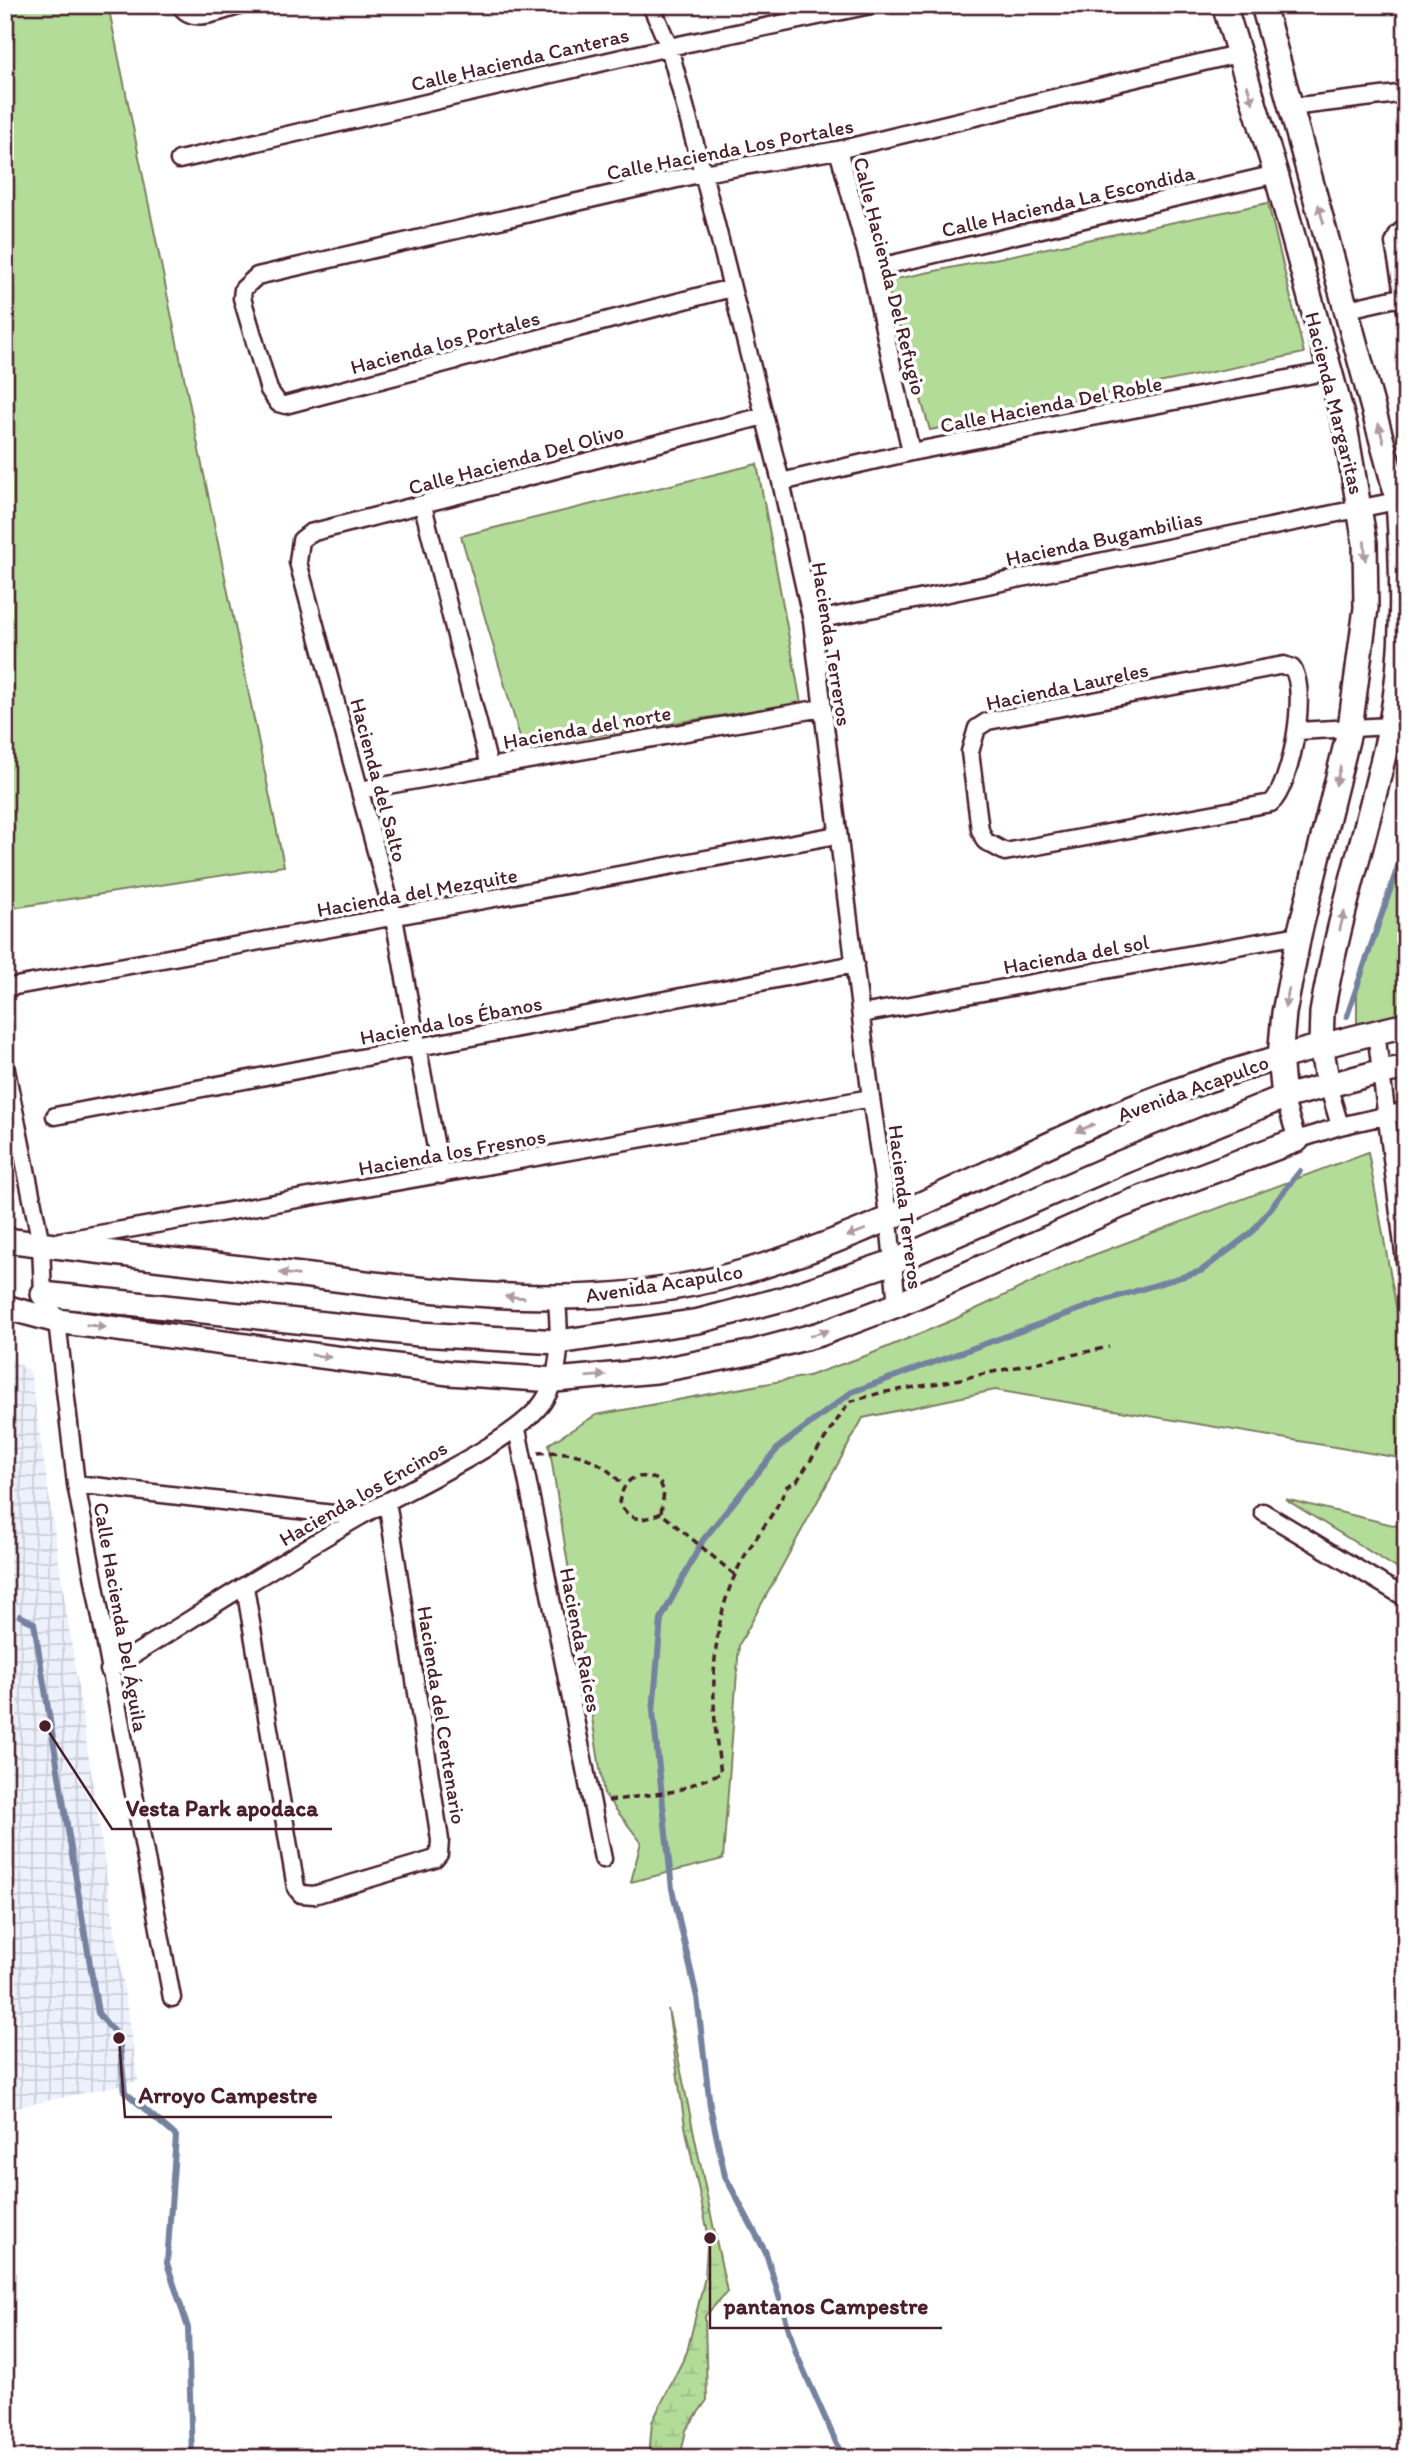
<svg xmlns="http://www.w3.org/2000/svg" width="1411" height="2463" viewBox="0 0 1411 2463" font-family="Itim,sans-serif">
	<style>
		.industrial { fill: url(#industrial-grid) }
		.green { fill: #b3dc99; stroke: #7e7e62; stroke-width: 2 }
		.wetland { fill: url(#wetland-marsh); stroke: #7e7e62; stroke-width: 2 }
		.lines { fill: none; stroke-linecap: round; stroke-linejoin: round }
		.stream { stroke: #74829f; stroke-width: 6 }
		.street-casing { stroke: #4a1f2b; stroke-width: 21 }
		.secondary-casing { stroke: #4a1f2b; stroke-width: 28 }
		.path { stroke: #4a1f2b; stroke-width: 3.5; stroke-dasharray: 7 5; stroke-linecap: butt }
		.street { stroke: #fff; stroke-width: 16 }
		.secondary { stroke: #fff; stroke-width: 23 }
		.oneway { fill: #ae9aa0 }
		.labels { text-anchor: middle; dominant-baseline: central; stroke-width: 7; stroke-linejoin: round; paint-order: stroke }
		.street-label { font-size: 21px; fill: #4a1f2b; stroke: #fff }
		.leader { fill: none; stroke: #4a1f2b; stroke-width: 2.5 }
		.callout-dot { fill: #4a1f2b; stroke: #fff; stroke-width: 2.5 }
		.callout-label { font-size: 23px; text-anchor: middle; font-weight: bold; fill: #4a1f2b; stroke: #fff; stroke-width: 7; stroke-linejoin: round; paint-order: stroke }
	</style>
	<defs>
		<pattern id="industrial-grid" width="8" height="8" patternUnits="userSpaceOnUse" patternTransform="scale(1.75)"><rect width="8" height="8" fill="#ecf1fc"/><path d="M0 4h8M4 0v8" fill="none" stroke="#ccced8"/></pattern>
		<pattern id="wetland-marsh" width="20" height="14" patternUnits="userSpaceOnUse" patternTransform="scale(1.75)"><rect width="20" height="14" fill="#b3dc99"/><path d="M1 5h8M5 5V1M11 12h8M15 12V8" fill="none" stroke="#9bbc84"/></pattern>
	</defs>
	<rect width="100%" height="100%" fill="#fff"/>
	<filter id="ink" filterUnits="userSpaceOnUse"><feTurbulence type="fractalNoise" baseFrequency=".0143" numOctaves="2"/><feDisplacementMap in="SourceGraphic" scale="14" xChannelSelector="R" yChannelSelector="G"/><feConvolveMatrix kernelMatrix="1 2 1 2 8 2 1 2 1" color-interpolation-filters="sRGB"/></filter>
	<g filter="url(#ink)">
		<path class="industrial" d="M 5,1356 L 30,1371 L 138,2081 L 5,2110 Z"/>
		<path class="green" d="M 5,5 L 108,5 L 284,866 L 5,909 Z
			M 1268,203 L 1304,353 L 930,430 L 886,281 Z
			M 757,464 L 801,703 L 523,747 L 461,536 Z
			M 1406,843 L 1406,1013 L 1357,1034 L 1357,986 Z
			M 1368,1152 L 1406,1360 L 1406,1459 L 995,1390 L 863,1418 L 739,1645 L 723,1859 L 631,1882 L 641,1842 L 604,1794 L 549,1444 L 596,1415 L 808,1376 L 868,1355 L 953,1320 L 1072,1263 Z
			M 1285,1499 L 1406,1528 L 1406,1574 Z"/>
		<path class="wetland" d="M 668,2009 L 727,2292 L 705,2316 L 707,2400 L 686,2430 L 680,2458 L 649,2458 L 652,2422 L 687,2352 L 705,2277 L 708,2233 L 685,2126 Z"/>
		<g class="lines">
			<path class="stream" d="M 1347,1016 L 1406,843
				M 20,1616 L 34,1623 L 98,2013 L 119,2038 L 125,2092 L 176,2136 L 167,2263 L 188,2328 L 192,2458
				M 843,2458 L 796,2353 L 766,2253 L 725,2176 L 710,2106 L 697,1997 L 672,1889 L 653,1712 L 661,1619 L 703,1540 L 779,1447 L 852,1392 L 1103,1301 L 1201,1271 L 1251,1233 L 1300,1171"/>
			<g class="street-casing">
				<path id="street" d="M 180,5 C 193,26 222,10 242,5
					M 651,5 L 669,47 L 703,173 L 781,482 L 812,621 L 871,1098 L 889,1221 L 897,1305
					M 1291,107 L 1406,93
					M 838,150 L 871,269 L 911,452
					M 179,160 L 669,47 L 871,5
					M 1406,227 L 1398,234 L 1394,243 L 1406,310
					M 871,269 L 1276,174
					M 731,288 L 285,405 L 278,403 L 269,390 L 242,298 L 243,289 L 257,276 L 703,173 L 838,150 L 1237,54
					M 1348,309 L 1401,297
					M 781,482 L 911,452 L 1329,371
					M 423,506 L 489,766
					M 812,621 L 1406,499
					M 1284,665 L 1292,668 C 1309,689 1291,786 1271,803 L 1005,852 L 985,841 L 980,830 L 970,752 L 977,728 L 988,721 Z
					M 1297,731 L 1390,726
					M 360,790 L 822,708
					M 5,988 L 837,835
					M 861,1014 L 1299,935
					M 1376,1032 L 1406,1269
					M 5,1065 L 41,1244 L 43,1294 L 57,1321 L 76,1484 L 172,1998
					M 1328,1085 L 1340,1126
					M 1284,1097 L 1297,1140 L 1340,1126 L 1406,1111
					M 55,1116 L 855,964
					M 441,1175 L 394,918 L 298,562 L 301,540 L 310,533 L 764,416
					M 60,1241 L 871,1098
					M 517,1429 L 603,1859
					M 76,1484 L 359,1517
					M 1263,1512 L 1406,1598
					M 245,1587 L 296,1888 L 301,1894 L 314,1895 L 435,1859 L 439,1854 L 440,1840 L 387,1501
					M 109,1670 C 192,1619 274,1566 359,1517 C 405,1490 515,1442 543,1402 C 564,1372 559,1334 557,1299"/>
			</g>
			<g class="secondary-casing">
				<path id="secondary" d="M 1224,5 L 1276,174 L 1345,426 L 1365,543 L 1366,608 L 1350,728 L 1299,935 L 1284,1013 L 1280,1057 L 1284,1097
					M 1263,5 L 1398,500 C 1403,576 1405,653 1390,728 C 1370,823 1338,917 1322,1013 L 1321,1045 L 1328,1085
					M 5,1240 C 107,1253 208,1264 310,1276 C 447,1293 579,1312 716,1279 C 859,1244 985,1170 1120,1113 C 1212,1074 1309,1048 1406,1025
					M 43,1294 L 419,1334 L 559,1342 L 699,1321 L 783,1299 L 893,1262 L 1118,1164 L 1284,1097 L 1379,1072 L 1406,1068
					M 5,1307 L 57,1321 L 449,1373 L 555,1380 L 656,1371 L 749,1353 L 820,1334 L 897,1305 L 1120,1206 L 1297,1140"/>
			</g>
			<path class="path" d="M 538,1453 C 575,1450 598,1457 623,1485
				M 661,1513 C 641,1522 630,1522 619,1502 C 625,1478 634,1472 659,1480 L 664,1492 L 661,1513 L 735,1575
				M 608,1801 L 676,1791 L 721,1773 C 711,1711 708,1635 735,1575 C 748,1544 774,1518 787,1486 L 797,1481 L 849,1402 L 880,1393 L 951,1381 L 1109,1347"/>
			<use href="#street" class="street"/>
			<use href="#secondary" class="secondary"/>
		</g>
		<defs><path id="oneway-solid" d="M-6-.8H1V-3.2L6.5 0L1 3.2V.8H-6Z" transform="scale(1.75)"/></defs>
		<g class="oneway">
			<use href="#oneway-solid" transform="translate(1250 94) rotate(72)"/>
			<use href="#oneway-solid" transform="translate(1321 214) rotate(-106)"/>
			<use href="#oneway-solid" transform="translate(1381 433) rotate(-105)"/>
			<use href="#oneway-solid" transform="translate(1365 551) rotate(87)"/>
			<use href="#oneway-solid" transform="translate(1338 776) rotate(104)"/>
			<use href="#oneway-solid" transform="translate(1342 921) rotate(-76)"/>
			<use href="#oneway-solid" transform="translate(1287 998) rotate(101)"/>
			<use href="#oneway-solid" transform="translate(1085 1128) rotate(157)"/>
			<use href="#oneway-solid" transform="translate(856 1233) rotate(159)"/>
			<use href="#oneway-solid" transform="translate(289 1274) rotate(-173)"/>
			<use href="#oneway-solid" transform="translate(515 1297) rotate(-176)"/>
			<use href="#oneway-solid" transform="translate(96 1326) rotate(8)"/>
			<use href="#oneway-solid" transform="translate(819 1333) rotate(-18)"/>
			<use href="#oneway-solid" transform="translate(321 1356) rotate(8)"/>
			<use href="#oneway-solid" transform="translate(596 1376) rotate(-5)"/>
		</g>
	</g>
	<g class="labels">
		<g class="street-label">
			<text transform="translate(520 59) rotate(-13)">Calle Hacienda Canteras</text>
			<text transform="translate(730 149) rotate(-11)">Calle Hacienda Los Portales</text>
			<text transform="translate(1068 201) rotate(-13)">Calle Hacienda La Escondida</text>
			<text transform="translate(890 276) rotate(76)">Calle Hacienda Del Refugio</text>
			<text transform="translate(445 342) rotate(-15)">Hacienda los Portales</text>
			<text transform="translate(1335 403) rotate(76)">Hacienda Margaritas</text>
			<text transform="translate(1051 404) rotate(-11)">Calle Hacienda Del Roble</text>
			<text transform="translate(516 459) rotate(-15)">Calle Hacienda Del Olivo</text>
			<text transform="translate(1104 538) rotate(-12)">Hacienda Bugambilias</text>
			<text transform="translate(832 644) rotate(81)">Hacienda Terreros</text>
			<text transform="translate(1067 686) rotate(-12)">Hacienda Laureles</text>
			<text transform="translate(587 727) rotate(-10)">Hacienda del norte</text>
			<text transform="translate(379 780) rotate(75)">Hacienda del Salto</text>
			<text transform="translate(417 892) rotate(-10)">Hacienda del Mezquite</text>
			<text transform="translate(1076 954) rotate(-10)">Hacienda del sol</text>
			<text transform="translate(451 1020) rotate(-11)">Hacienda los Ébanos</text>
			<text transform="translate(1193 1088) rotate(-20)">Avenida Acapulco</text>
			<text transform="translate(452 1152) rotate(-10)">Hacienda los Fresnos</text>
			<text transform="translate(906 1207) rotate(83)">Hacienda Terreros</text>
			<text transform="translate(664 1283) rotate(-9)">Avenida Acapulco</text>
			<text transform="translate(363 1493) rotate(-30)">Hacienda los Encinos</text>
			<text transform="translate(121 1617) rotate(80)">Calle Hacienda Del Águila</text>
			<text transform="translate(581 1640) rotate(79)">Hacienda Raíces</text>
			<text transform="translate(442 1715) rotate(81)">Hacienda del Centenario</text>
		</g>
	</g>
	<path class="leader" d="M45 1726L112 1829H332M119 2038L125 2117H332M710 2238L710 2328H942"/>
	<g class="callout-dot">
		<circle cx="45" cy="1726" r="7"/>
		<circle cx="119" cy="2038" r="7"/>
		<circle cx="710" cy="2238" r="7"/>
	</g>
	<g class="callout-label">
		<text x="222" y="1816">Vesta Park apodaca</text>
		<text x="228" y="2103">Arroyo Campestre</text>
		<text x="826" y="2314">pantanos Campestre</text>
	</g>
	<rect width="1411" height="2463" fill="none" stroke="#fff" stroke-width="28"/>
	<rect x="14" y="14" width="1383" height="2435" fill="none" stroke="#4a1f2b" stroke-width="2.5" filter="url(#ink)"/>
</svg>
